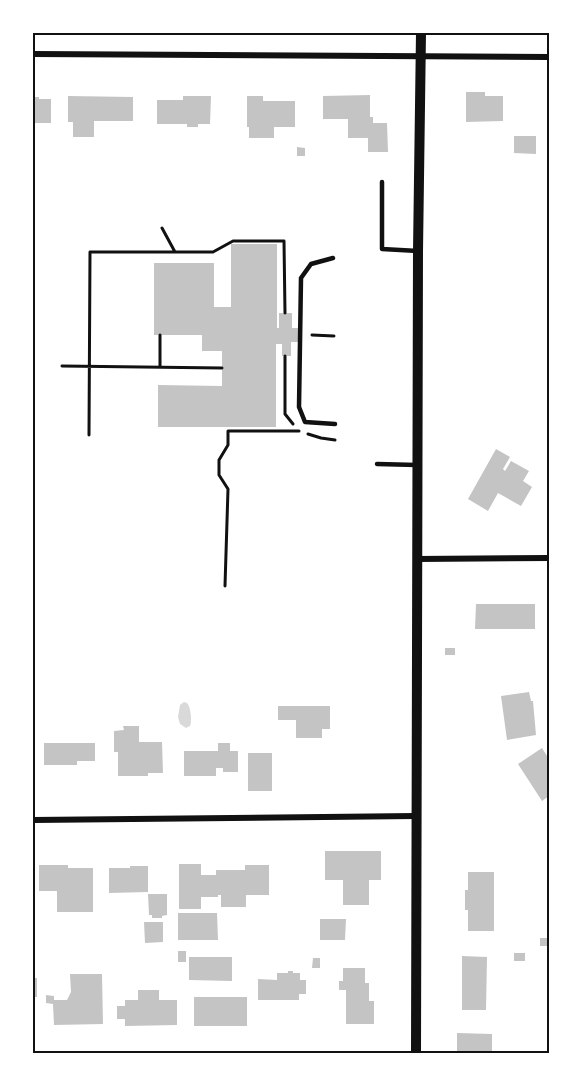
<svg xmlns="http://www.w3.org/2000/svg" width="582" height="1086" viewBox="0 0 582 1086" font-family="'Exo 2',sans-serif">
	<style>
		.water { fill: #d9d9d9 }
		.building { fill: #c4c4c4 }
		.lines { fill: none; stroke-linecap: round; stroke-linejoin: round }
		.path { stroke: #111; stroke-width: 3 }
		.service { stroke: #111; stroke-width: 4.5 }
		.minor { stroke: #111; stroke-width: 6 }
		.tertiary { stroke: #111; stroke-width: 10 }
		.neatline { fill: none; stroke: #111; stroke-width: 2 }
	</style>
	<rect width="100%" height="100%" fill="#fff"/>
	<path class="water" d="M 184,702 L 187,703 C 191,707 192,722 190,726 L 186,728 L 180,724 L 178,717 L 180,705 Z"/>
	<path class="building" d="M 466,92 L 485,92 L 485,96 L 503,96 L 503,121 L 466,122 Z
		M 370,95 L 370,117 L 373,117 L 373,123 L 387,123 L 388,152 L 368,152 L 368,138 L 348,138 L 348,119 L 323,119 L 323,96 Z
		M 68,96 L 133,97 L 133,121 L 94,121 L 94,137 L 73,137 L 73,122 L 68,122 Z
		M 183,96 L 211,96 L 210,124 L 198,124 L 198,127 L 187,127 L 187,124 L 157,124 L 157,100 L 183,100 Z
		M 247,96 L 263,96 L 263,101 L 295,101 L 295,127 L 274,127 L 274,138 L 249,138 L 249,127 L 247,127 Z
		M 33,97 L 39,97 L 39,99 L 51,99 L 51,123 L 33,123 Z
		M 514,136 L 536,136 L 536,154 L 514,153 Z
		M 297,147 L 305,148 L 305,156 L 297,156 Z
		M 231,244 L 277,244 L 277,328 L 279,328 L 279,313 L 292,313 L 292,328 L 298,328 L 298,342 L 291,342 L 291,356 L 282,356 L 282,344 L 276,344 L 276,427 L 158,427 L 158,385 L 222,386 L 222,351 L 202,351 L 202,335 L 154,335 L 154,263 L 214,263 L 214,307 L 231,307 Z
		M 496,449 L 510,457 L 503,469 L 505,471 L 511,461 L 529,471 L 523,481 L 532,487 L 521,506 L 498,493 L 488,511 L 468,499 Z
		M 476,604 L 535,604 L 535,629 L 475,629 Z
		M 445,648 L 455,648 L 455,655 L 445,655 Z
		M 529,692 L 531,701 L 533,701 L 536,735 L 507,740 L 501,696 Z
		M 278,706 L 330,706 L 330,729 L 322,729 L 322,738 L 296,738 L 296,720 L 278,720 Z
		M 123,726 L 139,726 L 139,742 L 162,742 L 163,773 L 148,773 L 148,776 L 118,776 L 118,752 L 114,752 L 114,731 L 124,730 Z
		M 44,743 L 95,743 L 95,761 L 77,761 L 77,765 L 44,765 Z
		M 218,743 L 230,743 L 230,751 L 238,751 L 238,772 L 223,772 L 223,768 L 216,768 L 216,776 L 184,776 L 184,751 L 218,751 Z
		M 542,748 L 549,759 L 549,796 L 542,801 L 518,764 Z
		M 248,753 L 272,753 L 272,791 L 248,791 Z
		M 325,851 L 381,851 L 381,880 L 369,880 L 369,905 L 343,905 L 343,880 L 325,880 Z
		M 179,864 L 201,864 L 201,875 L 216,875 L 216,870 L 245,870 L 245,865 L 269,865 L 269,895 L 246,895 L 246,907 L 221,907 L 221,895 L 218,895 L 218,897 L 201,897 L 201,909 L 179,909 Z
		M 39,865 L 68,865 L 68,868 L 93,868 L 93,912 L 57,912 L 57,891 L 39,891 Z
		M 130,866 L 148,866 L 148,892 L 109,893 L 109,868 L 130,868 Z
		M 468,872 L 494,872 L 494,931 L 468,931 L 468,910 L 465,910 L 465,890 L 468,890 Z
		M 148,894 L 167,894 L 167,915 L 162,916 L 162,918 L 152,918 L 152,915 L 149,915 Z
		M 178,913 L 217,913 L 218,940 L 178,940 Z
		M 320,919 L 346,919 L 345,940 L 320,940 Z
		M 144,922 L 163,922 L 163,942 L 145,943 Z
		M 540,938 L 549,938 L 549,946 L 540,946 Z
		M 178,951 L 186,951 L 186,962 L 178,962 Z
		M 514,953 L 525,953 L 525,961 L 514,961 Z
		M 462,956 L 487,957 L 486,1010 L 462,1010 Z
		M 189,957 L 232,957 L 232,981 L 189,980 Z
		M 313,958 L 320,958 L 320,968 L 312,968 Z
		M 343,968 L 365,968 L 365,983 L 369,983 L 369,1001 L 374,1001 L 374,1024 L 346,1024 L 346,990 L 339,990 L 339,981 L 343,981 Z
		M 288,971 L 293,971 L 293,973 L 300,973 L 300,980 L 306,980 L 306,994 L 299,994 L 299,1000 L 258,1000 L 258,979 L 277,980 L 277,973 L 288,973 Z
		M 70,974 L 102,974 L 103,1024 L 54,1025 L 53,1004 L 46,1003 L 46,995 L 54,996 L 54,1000 L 67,1000 L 71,992 Z
		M 33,978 L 37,978 L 37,997 L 33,997 Z
		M 138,990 L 159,990 L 159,1000 L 177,1000 L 177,1025 L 125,1026 L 125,1019 L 117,1019 L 117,1006 L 125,1006 L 125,1000 L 138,1000 Z
		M 194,997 L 247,997 L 247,1026 L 194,1026 Z
		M 457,1033 L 492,1034 L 492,1053 L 457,1053 Z"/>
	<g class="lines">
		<path class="path" d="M 162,228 L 175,252
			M 160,335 L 160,367
			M 312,335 L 334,336
			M 285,356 L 285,414 L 293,424
			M 62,366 L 222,368
			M 308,434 L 321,438 L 335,440
			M 89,435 L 90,252 L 213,252 L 233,241 L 284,241 L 285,313
			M 225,586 L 228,489 L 219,475 L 219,460 L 228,445 L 228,431 L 299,431"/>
		<path class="service" d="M 382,182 L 382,249 L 418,251
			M 333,258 L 311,264 L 301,278 L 299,407 L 305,422 L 335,424
			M 377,464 L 417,465"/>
		<path class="minor" d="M 33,54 L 549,57
			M 417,559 L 549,558
			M 33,820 L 416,816"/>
		<path class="tertiary" d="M 416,1053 L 418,251 L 421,33"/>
	</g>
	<rect width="582" height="1086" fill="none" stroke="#ffffff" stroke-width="69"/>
	<rect x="34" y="34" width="514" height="1018" class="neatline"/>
</svg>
